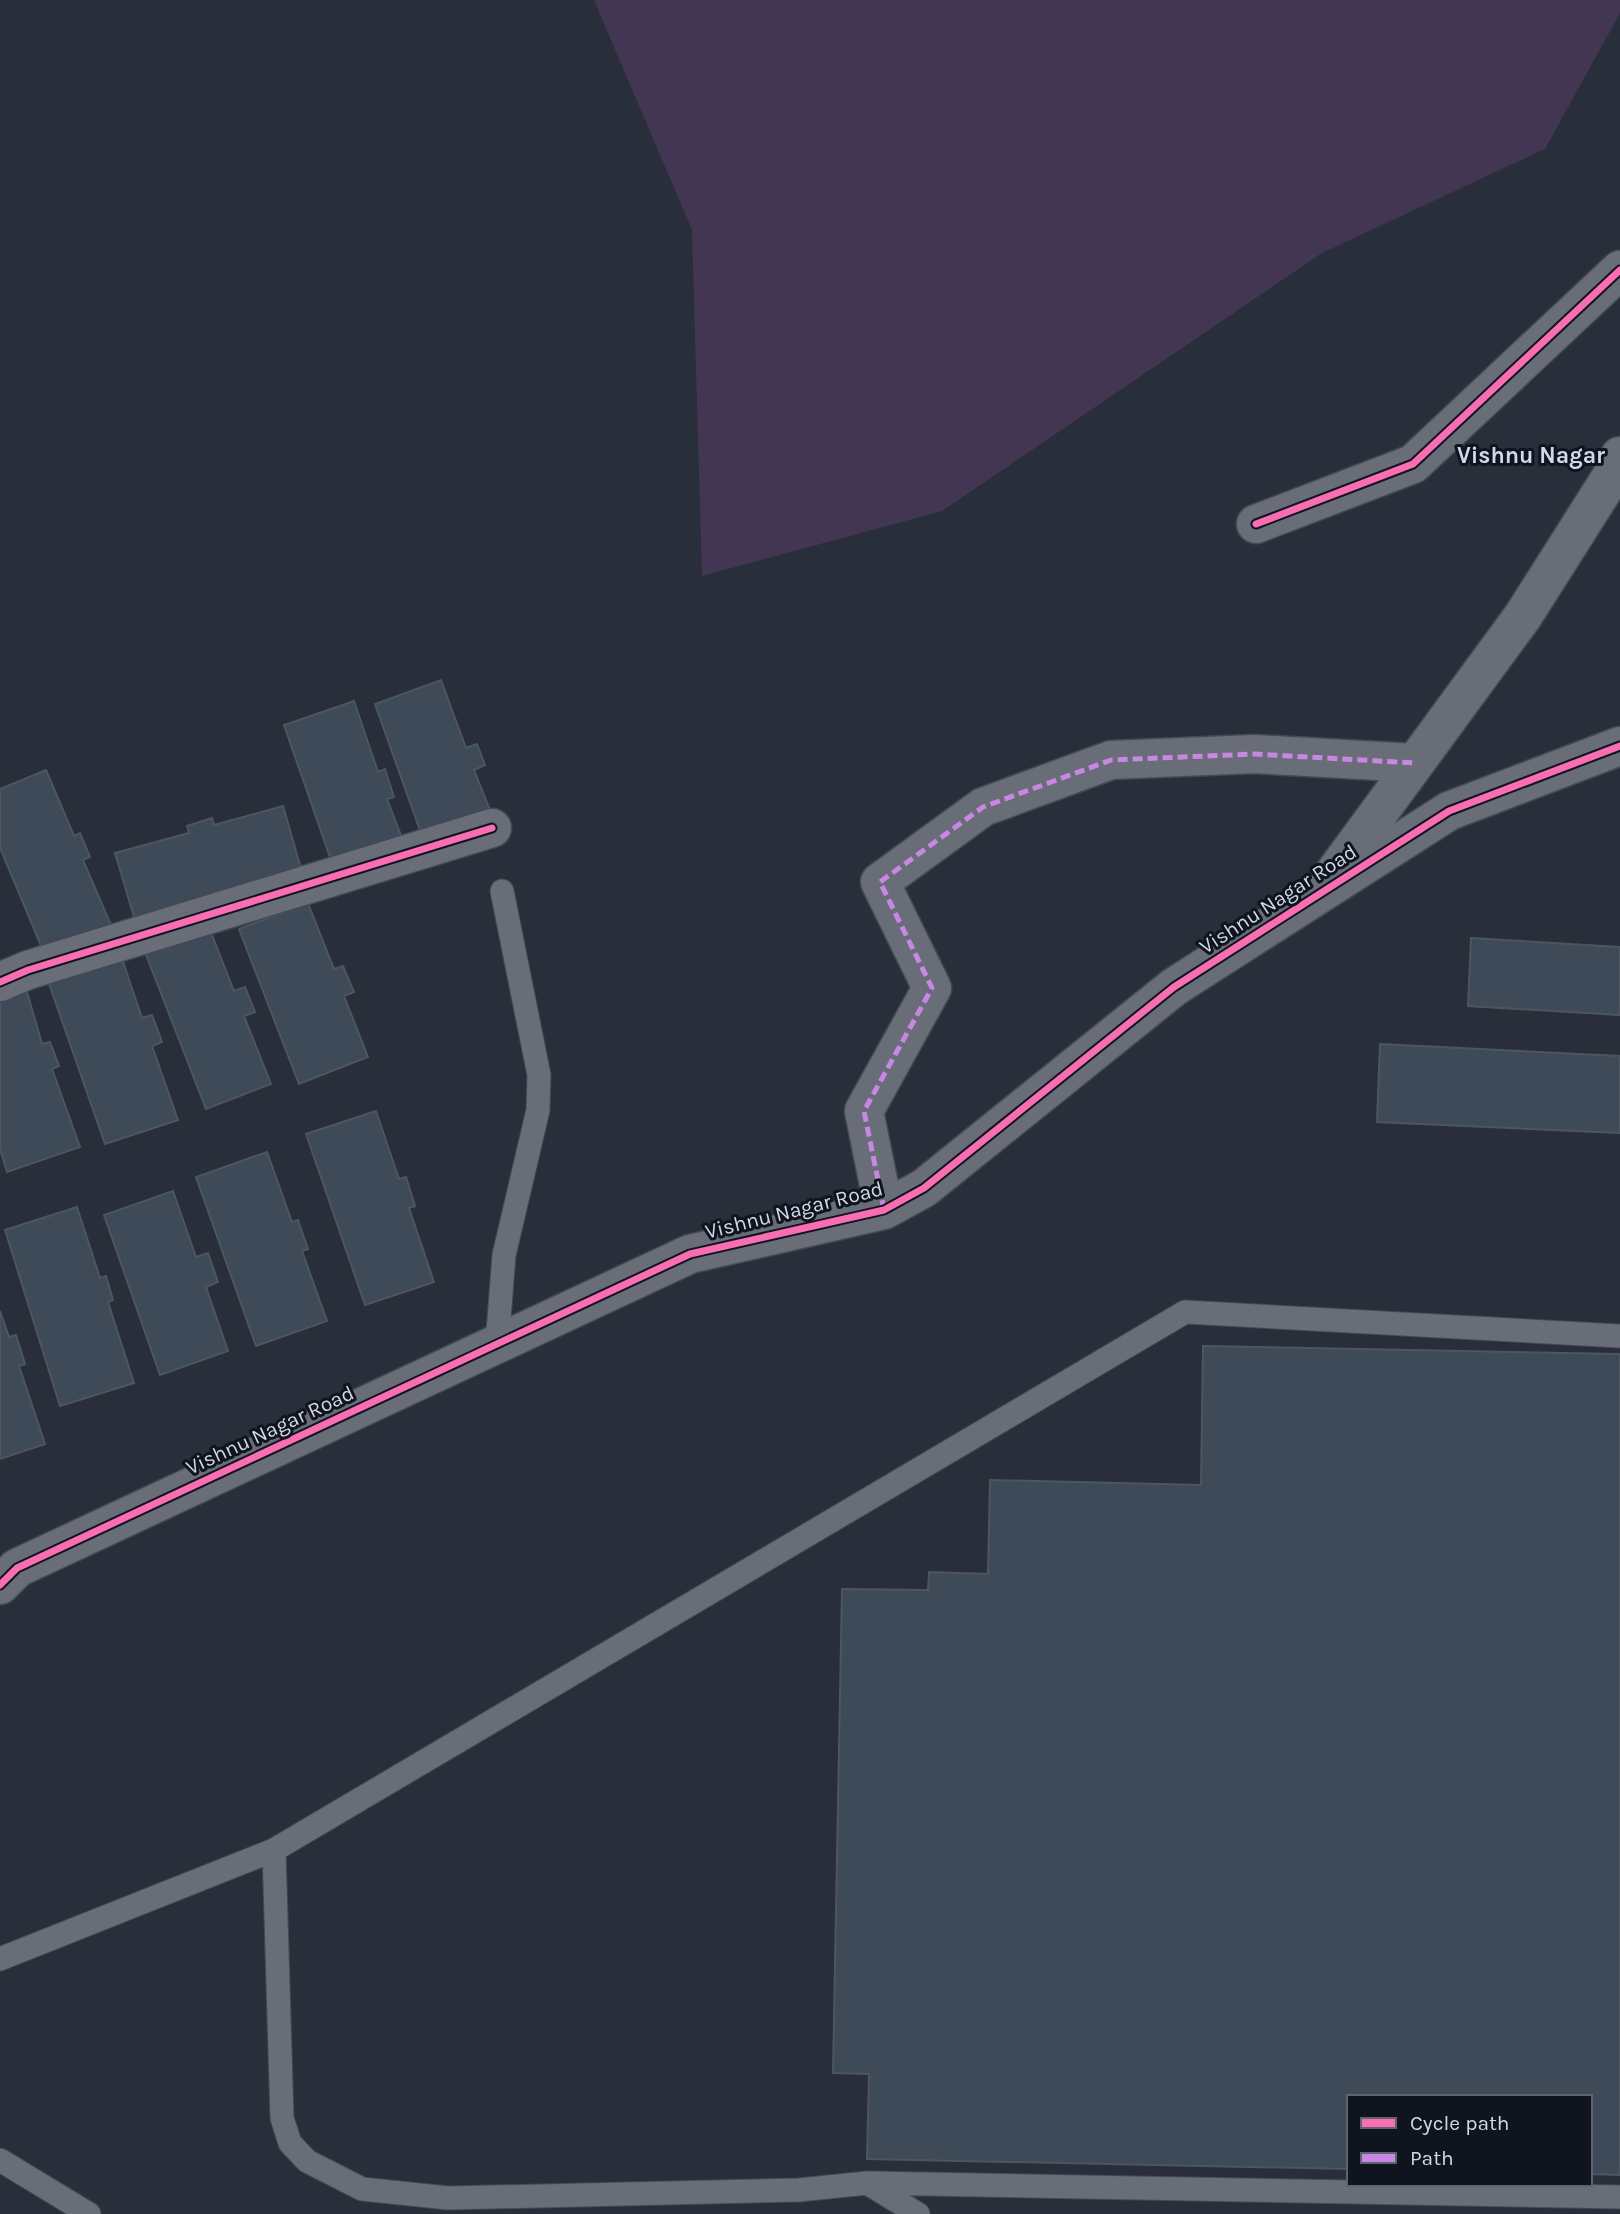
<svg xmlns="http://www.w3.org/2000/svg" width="1620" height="2214" viewBox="0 0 1620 2214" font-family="Karla,sans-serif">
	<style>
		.green { fill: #433652 }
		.building { fill: #3e4a57; stroke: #4d565f; stroke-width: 2 }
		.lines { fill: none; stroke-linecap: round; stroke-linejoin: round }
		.service-casing { stroke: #444a55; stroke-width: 25 }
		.minor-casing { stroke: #444a55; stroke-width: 41 }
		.service { stroke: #686d77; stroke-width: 23 }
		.minor { stroke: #686d77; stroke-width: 38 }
		.quiet { stroke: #c787e3; stroke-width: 5; stroke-dasharray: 10 5; stroke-linecap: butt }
		.cycleway-casing { stroke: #0f141f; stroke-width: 11 }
		.cycleway { stroke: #f96db3; stroke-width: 7 }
		.labels { text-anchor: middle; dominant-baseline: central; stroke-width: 6; stroke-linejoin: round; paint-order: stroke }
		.street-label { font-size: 21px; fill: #d1d9e8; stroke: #0f141f }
		.neighbourhood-label { font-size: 23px; font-weight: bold; fill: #d1d9e8; stroke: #0f141f }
	</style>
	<rect width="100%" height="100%" fill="#282f3b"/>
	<path class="green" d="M 594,0 L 1620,0 L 1620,13 L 1545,149 L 1322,253 L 942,511 L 702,576 L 692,230 Z"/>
	<path class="building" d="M 441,680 L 466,748 L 477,744 L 485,765 L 474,770 L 492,815 L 423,839 L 375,704 Z
		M 354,701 L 378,772 L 385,769 L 394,797 L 387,799 L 404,843 L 332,863 L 284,725 Z
		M 46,770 L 74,836 L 80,833 L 90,857 L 83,860 L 111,925 L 44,953 L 0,848 L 0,789 Z
		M 283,806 L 304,879 L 137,927 L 115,853 L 189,833 L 187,826 L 212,818 L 214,825 Z
		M 308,903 L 334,969 L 343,966 L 354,992 L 344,996 L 368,1057 L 299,1084 L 239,929 Z
		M 207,922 L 234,991 L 245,987 L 255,1012 L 244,1016 L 271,1084 L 206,1109 L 143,947 Z
		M 1471,938 L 1620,947 L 1620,1015 L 1468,1006 Z
		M 119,950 L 142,1018 L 152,1015 L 162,1042 L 152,1046 L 178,1120 L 105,1144 L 46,975 Z
		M 25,985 L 42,1044 L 50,1042 L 59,1066 L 52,1069 L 80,1147 L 7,1172 L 0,1149 L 0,996 Z
		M 1380,1044 L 1620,1056 L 1620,1133 L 1377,1122 Z
		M 376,1111 L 399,1179 L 406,1177 L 415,1206 L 409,1208 L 434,1282 L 365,1305 L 306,1134 Z
		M 267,1152 L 292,1222 L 298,1220 L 308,1249 L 302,1251 L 327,1321 L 256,1346 L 196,1177 Z
		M 173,1191 L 196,1257 L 208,1253 L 218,1282 L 206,1287 L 228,1351 L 160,1375 L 104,1215 Z
		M 77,1207 L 100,1278 L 106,1276 L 113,1300 L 108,1302 L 134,1383 L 60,1406 L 5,1230 Z
		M 0,1311 L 9,1337 L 16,1335 L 25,1364 L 19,1366 L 45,1444 L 0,1459 Z
		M 1203,1346 L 1620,1354 L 1620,2175 L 1590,2174 L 1590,2097 L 1349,2097 L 1349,2169 L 867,2159 L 869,2074 L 833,2073 L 842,1589 L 928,1590 L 929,1572 L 988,1574 L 990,1480 L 1201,1485 Z"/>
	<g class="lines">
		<g class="service-casing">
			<path id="service" d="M 497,1344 L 504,1255 L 538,1110 L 539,1075 L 502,891
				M 274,1850 L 282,2118 L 290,2143 L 307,2161 L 362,2189 L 448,2198 L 799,2190 L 867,2183 L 918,2214
				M 0,1959 L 274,1850 L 1185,1312 L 1620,1336
				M 0,2160 L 89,2214
				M 871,2183 L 1620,2197"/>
		</g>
		<g class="minor-casing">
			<path id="minor" d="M 1256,524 L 1413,464 L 1620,270
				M 1333,875 L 1523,616 L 1613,474 L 1620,456
				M 0,982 L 28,970 L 492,828
				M 884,1210 L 864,1111 L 932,988 L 880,882 L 983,807 L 1111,760 L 1254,754 L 1415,763
				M 0,1585 L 17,1568 L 690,1254 L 884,1210 L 924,1188 L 1174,987 L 1449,811 L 1620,746"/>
		</g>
		<use href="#service" class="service"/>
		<use href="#minor" class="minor"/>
		<path class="quiet" d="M 884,1210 L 864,1111 L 932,988 L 880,882 L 983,807 L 1111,760 L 1254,754 L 1415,763"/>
		<g class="cycleway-casing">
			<path id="cycleway" d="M 1256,524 L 1413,464 L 1620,270
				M 0,982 L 28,970 L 492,828
				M 0,1585 L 17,1568 L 690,1254 L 884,1210 L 924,1188 L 1174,987 L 1449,811 L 1620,746"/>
		</g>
		<use href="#cycleway" class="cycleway"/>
	</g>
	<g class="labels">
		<g class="street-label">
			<text transform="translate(1278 899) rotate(-33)">Vishnu Nagar Road</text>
			<text transform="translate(794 1210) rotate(-14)">Vishnu Nagar Road</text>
			<text transform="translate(270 1430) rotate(-25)">Vishnu Nagar Road</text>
		</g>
		<g class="neighbourhood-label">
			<text x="1531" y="455">Vishnu Nagar</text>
		</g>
	</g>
	<rect x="1347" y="2095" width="245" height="91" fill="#0f141f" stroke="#5d636f" stroke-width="2"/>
	<rect x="1361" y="2118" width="35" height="10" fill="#f96db3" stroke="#5d636f" stroke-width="2"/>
	<text x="1410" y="2130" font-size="21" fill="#d1d9e8">Cycle path</text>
	<rect x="1361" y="2153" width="35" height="10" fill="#c787e3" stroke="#5d636f" stroke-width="2"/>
	<text x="1410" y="2165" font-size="21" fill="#d1d9e8">Path</text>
</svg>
